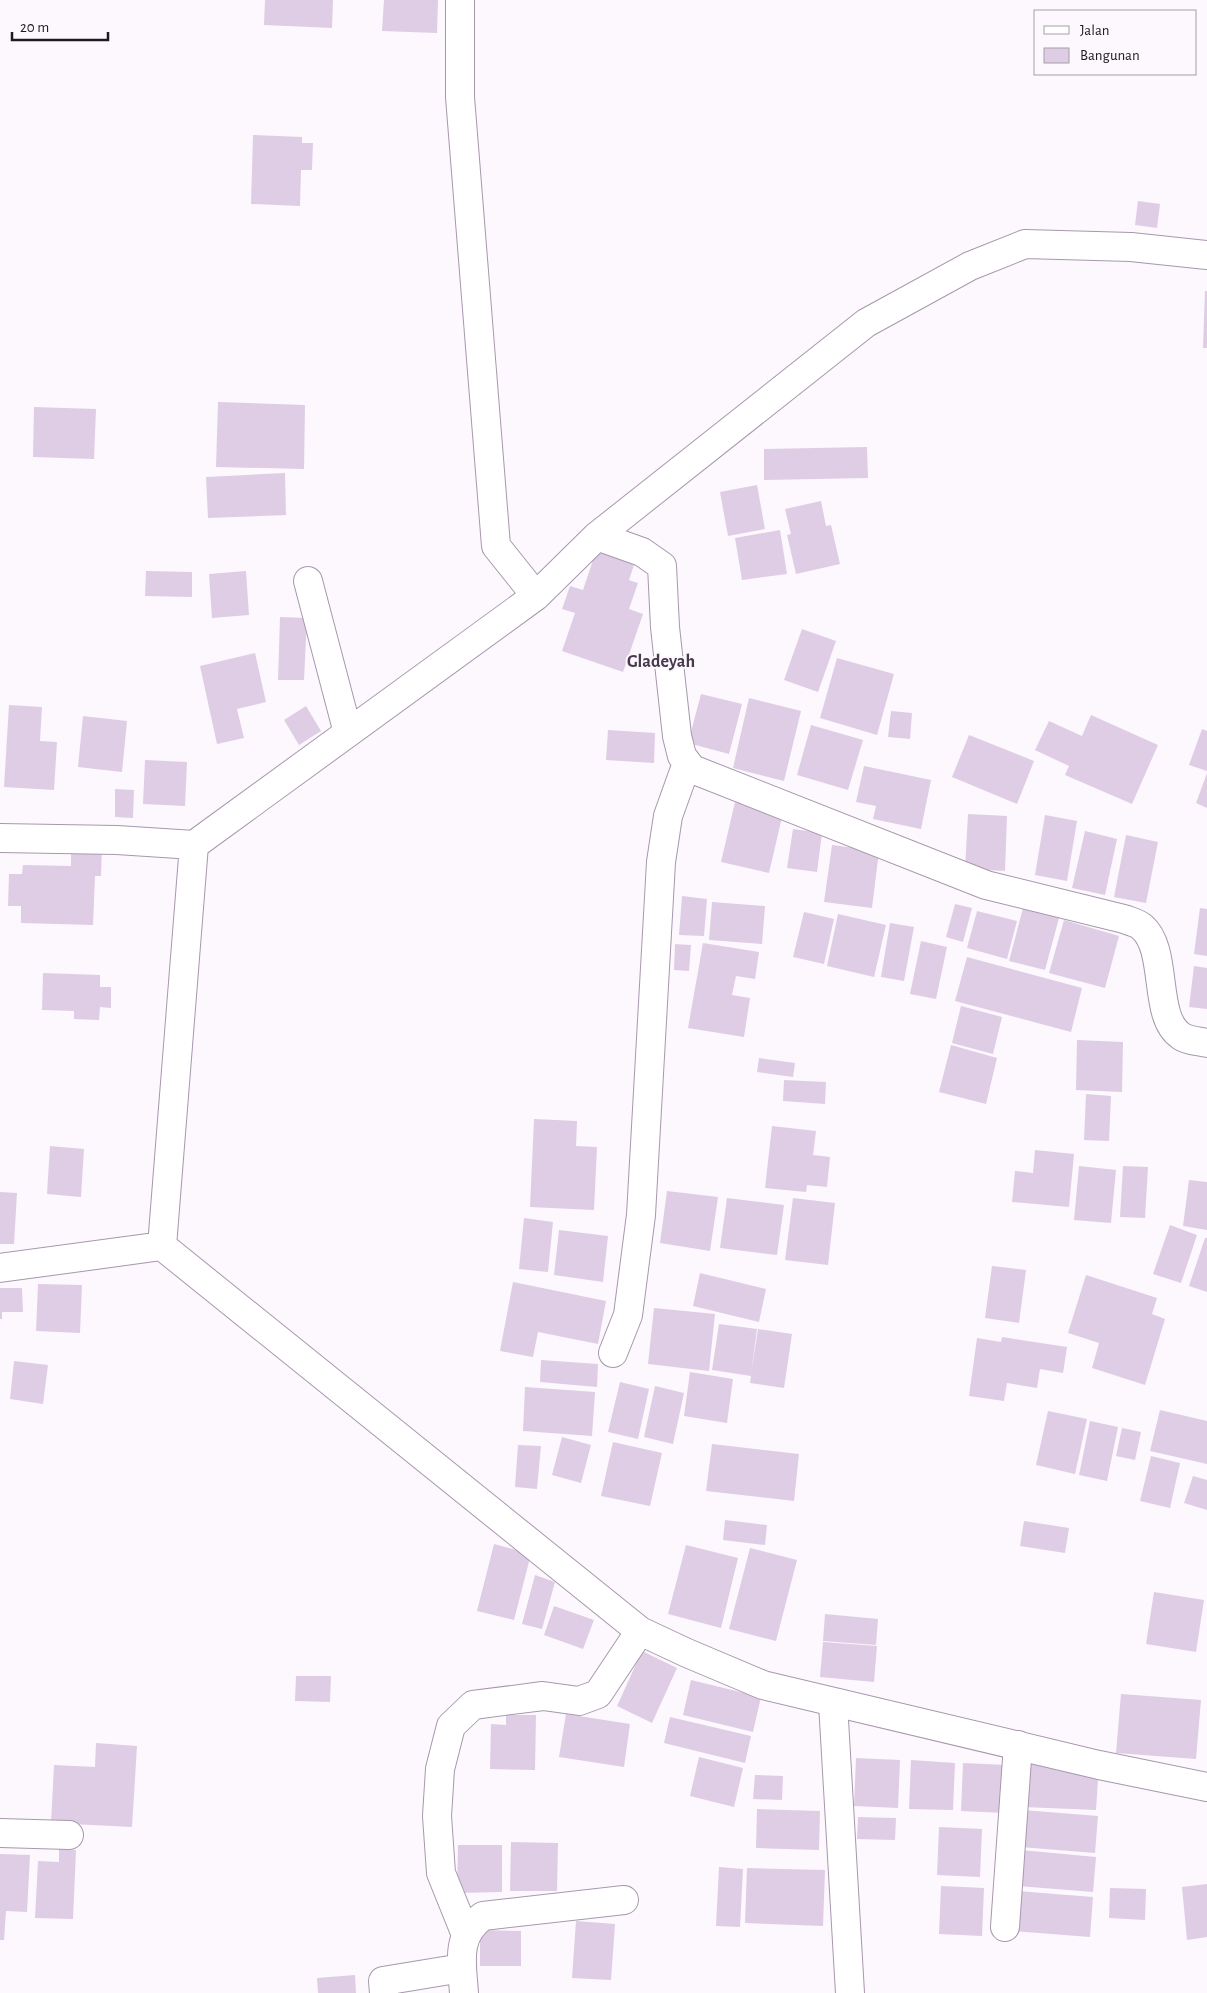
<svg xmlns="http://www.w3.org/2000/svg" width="1207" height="1993" viewBox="0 0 1207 1993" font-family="'Alegreya Sans',sans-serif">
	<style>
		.building { fill: #dfcde5 }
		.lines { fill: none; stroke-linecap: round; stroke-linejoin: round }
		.minor-casing { stroke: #a897ad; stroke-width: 30 }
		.minor { stroke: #fff; stroke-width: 28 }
		.labels { text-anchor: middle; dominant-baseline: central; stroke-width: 4; stroke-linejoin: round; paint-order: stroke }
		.quarter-label { font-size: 18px; font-weight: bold; fill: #483a4d; stroke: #fcf8fd }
	</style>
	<rect width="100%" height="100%" fill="#fcf8fd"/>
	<path class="building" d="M 265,0 L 333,0 L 332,28 L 264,25 Z
		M 384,0 L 438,0 L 437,33 L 382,31 Z
		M 253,135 L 302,137 L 302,143 L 313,143 L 312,170 L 301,170 L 300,206 L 251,204 Z
		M 1138,201 L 1160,204 L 1157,228 L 1135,225 Z
		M 1205,291 L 1207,291 L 1207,348 L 1203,348 Z
		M 218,402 L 305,405 L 304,469 L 216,467 Z
		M 34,407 L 96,409 L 94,459 L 33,457 Z
		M 867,447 L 868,478 L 764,480 L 764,449 Z
		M 285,473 L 286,515 L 208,518 L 206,477 Z
		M 757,485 L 765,529 L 728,536 L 720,492 Z
		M 821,501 L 826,526 L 831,525 L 840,564 L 796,574 L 787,535 L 791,534 L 785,509 Z
		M 780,530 L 787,574 L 742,580 L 735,538 Z
		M 596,551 L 634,565 L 629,580 L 638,583 L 629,609 L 643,614 L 623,672 L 562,651 L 575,613 L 562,609 L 570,586 L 583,590 Z
		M 146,571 L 192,572 L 192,597 L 145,596 Z
		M 246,571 L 249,615 L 212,618 L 209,574 Z
		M 280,617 L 307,618 L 304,680 L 278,680 Z
		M 802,629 L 836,641 L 818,692 L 784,680 Z
		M 255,653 L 266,702 L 237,709 L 244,738 L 217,744 L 200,666 Z
		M 837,658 L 894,674 L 877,735 L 820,718 Z
		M 701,694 L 742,704 L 729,754 L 688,743 Z
		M 749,698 L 801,711 L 784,781 L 733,768 Z
		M 9,705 L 42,707 L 40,741 L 57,742 L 54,790 L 4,787 Z
		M 306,706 L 321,731 L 299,745 L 284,720 Z
		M 891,711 L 912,713 L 910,739 L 888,737 Z
		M 1091,715 L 1158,745 L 1132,804 L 1065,775 L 1069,766 L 1035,750 L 1049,721 L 1082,736 Z
		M 83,716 L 127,721 L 122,772 L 78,767 Z
		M 811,725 L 863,740 L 848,790 L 797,775 Z
		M 1202,729 L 1207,731 L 1207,771 L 1189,765 Z
		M 608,730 L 655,733 L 654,763 L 606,760 Z
		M 969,735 L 1034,761 L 1017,804 L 952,777 Z
		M 145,760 L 187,762 L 185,806 L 143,804 Z
		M 864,766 L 931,780 L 921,829 L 873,819 L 876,806 L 856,802 Z
		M 1207,773 L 1207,808 L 1196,803 Z
		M 115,789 L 134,790 L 133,818 L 115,817 Z
		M 735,802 L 783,813 L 769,873 L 721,862 Z
		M 968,814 L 1007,816 L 1005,871 L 965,869 Z
		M 1045,815 L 1077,821 L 1067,881 L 1035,875 Z
		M 793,829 L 822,833 L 817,872 L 787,868 Z
		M 1085,831 L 1117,839 L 1105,895 L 1072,888 Z
		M 1126,835 L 1158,842 L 1146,903 L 1114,897 Z
		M 832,845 L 879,851 L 872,908 L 824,902 Z
		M 71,846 L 102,847 L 101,876 L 95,876 L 93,925 L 21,923 L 21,906 L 8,906 L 9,874 L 22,874 L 23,865 L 71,866 Z
		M 682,896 L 707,899 L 704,936 L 679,935 Z
		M 712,902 L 765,906 L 762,944 L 709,940 Z
		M 955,904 L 972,908 L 963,942 L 946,937 Z
		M 1023,908 L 1059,918 L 1045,970 L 1009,961 Z
		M 1200,908 L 1207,909 L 1207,956 L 1194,954 Z
		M 977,911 L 1017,921 L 1007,959 L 967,948 Z
		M 804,912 L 834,919 L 824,964 L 793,957 Z
		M 838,914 L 886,925 L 874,977 L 827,966 Z
		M 1064,920 L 1119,936 L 1105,988 L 1049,973 Z
		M 890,923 L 914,927 L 904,981 L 881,977 Z
		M 921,941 L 947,947 L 936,999 L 910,994 Z
		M 703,943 L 759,952 L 755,979 L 736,976 L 732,995 L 750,998 L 744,1037 L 688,1028 Z
		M 675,944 L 691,945 L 689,971 L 674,970 Z
		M 967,957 L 1082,988 L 1071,1032 L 955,1001 Z
		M 1194,966 L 1207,968 L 1207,1009 L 1189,1007 Z
		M 43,973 L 100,975 L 100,987 L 111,987 L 111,1008 L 100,1007 L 99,1020 L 74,1019 L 74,1011 L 42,1010 Z
		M 961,1006 L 1002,1017 L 993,1054 L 952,1043 Z
		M 1077,1040 L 1123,1042 L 1122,1092 L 1076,1090 Z
		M 951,1045 L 997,1058 L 986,1104 L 939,1092 Z
		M 759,1058 L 795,1063 L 793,1077 L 757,1072 Z
		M 784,1080 L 826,1082 L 825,1104 L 783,1101 Z
		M 1086,1094 L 1111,1096 L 1109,1141 L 1084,1140 Z
		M 534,1119 L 577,1121 L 576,1146 L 597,1147 L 594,1210 L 530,1207 Z
		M 772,1126 L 816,1131 L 813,1155 L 830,1157 L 827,1187 L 807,1185 L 806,1192 L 765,1188 Z
		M 50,1146 L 84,1149 L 81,1197 L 47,1194 Z
		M 1035,1150 L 1074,1154 L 1069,1207 L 1012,1202 L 1015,1171 L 1033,1173 Z
		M 1079,1166 L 1116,1170 L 1111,1223 L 1074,1220 Z
		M 1123,1166 L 1148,1167 L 1145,1218 L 1120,1217 Z
		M 1189,1180 L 1207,1182 L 1207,1230 L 1183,1226 Z
		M 667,1191 L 718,1197 L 710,1251 L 660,1243 Z
		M 0,1192 L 17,1193 L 14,1244 L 0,1244 Z
		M 727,1198 L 784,1205 L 777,1255 L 720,1248 Z
		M 793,1198 L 835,1203 L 828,1265 L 785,1260 Z
		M 524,1218 L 553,1222 L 548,1272 L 519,1269 Z
		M 1170,1225 L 1197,1235 L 1181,1283 L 1153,1274 Z
		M 559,1230 L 608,1236 L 603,1282 L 554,1275 Z
		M 1205,1238 L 1207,1238 L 1207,1292 L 1189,1286 Z
		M 992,1266 L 1026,1270 L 1019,1323 L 985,1318 Z
		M 700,1273 L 766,1289 L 759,1322 L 693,1306 Z
		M 1086,1275 L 1157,1298 L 1152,1314 L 1165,1319 L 1145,1385 L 1092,1368 L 1099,1343 L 1068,1333 Z
		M 513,1282 L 606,1301 L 598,1344 L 538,1332 L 533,1357 L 500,1351 Z
		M 38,1284 L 82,1285 L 80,1333 L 36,1331 Z
		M 0,1288 L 22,1288 L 23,1312 L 2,1312 L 2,1319 L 0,1319 Z
		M 654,1308 L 715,1314 L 709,1371 L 648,1364 Z
		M 719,1324 L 757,1329 L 751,1374 L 758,1329 L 792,1334 L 784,1388 L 750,1383 L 751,1376 L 712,1370 Z
		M 1002,1337 L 1067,1347 L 1063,1373 L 1040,1369 L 1037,1388 L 1007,1383 L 1004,1401 L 969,1396 L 977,1338 L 1001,1342 Z
		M 541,1360 L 598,1364 L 597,1387 L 540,1382 Z
		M 14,1361 L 48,1365 L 43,1404 L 10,1399 Z
		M 690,1372 L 733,1379 L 727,1423 L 684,1416 Z
		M 620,1382 L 649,1389 L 638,1439 L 608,1432 Z
		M 655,1386 L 684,1393 L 673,1444 L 644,1437 Z
		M 525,1387 L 595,1392 L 592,1436 L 523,1431 Z
		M 1160,1410 L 1207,1421 L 1207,1464 L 1150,1451 Z
		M 1048,1411 L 1087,1419 L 1075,1474 L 1036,1465 Z
		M 1090,1421 L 1118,1427 L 1107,1481 L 1079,1475 Z
		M 1122,1428 L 1141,1432 L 1135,1460 L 1116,1456 Z
		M 562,1437 L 591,1445 L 581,1483 L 552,1475 Z
		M 613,1442 L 662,1453 L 650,1506 L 601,1496 Z
		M 712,1444 L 799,1454 L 794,1501 L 706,1491 Z
		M 518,1445 L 541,1446 L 537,1489 L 515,1487 Z
		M 1151,1456 L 1180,1463 L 1170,1508 L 1140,1501 Z
		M 1193,1476 L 1207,1480 L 1207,1510 L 1184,1503 Z
		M 725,1520 L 767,1525 L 765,1545 L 723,1540 Z
		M 1024,1521 L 1069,1528 L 1065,1553 L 1020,1546 Z
		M 494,1544 L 531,1554 L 514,1620 L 477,1611 Z
		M 686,1545 L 738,1558 L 721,1628 L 668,1614 Z
		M 750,1548 L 797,1560 L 776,1641 L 729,1629 Z
		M 535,1575 L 555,1582 L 542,1629 L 522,1624 Z
		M 1154,1592 L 1204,1600 L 1196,1652 L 1146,1644 Z
		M 554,1606 L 594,1620 L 583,1649 L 544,1635 Z
		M 825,1614 L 878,1619 L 876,1645 L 823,1641 Z
		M 823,1642 L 877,1646 L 874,1682 L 820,1677 Z
		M 642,1651 L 677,1668 L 652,1723 L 617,1706 Z
		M 296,1676 L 331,1676 L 330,1702 L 295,1701 Z
		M 691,1680 L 761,1697 L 753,1732 L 683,1715 Z
		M 1121,1694 L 1201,1700 L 1196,1759 L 1116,1753 Z
		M 566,1714 L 630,1724 L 624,1767 L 559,1757 Z
		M 506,1715 L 536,1715 L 535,1770 L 490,1769 L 491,1724 L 506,1725 Z
		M 670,1717 L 751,1736 L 745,1763 L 664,1743 Z
		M 96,1743 L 137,1746 L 132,1827 L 51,1823 L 54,1765 L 95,1767 Z
		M 699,1757 L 743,1768 L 734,1807 L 690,1796 Z
		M 856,1758 L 900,1760 L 898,1808 L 854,1806 Z
		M 911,1760 L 955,1763 L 953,1810 L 909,1809 Z
		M 1025,1761 L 1099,1765 L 1096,1810 L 1023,1807 Z
		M 963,1763 L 1006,1765 L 1004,1813 L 961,1811 Z
		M 755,1775 L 783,1776 L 782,1800 L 753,1799 Z
		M 757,1809 L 820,1811 L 819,1850 L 756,1848 Z
		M 1023,1810 L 1098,1816 L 1095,1853 L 1020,1847 Z
		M 858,1817 L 896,1818 L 895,1840 L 857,1839 Z
		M 939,1827 L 982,1829 L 980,1877 L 937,1875 Z
		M 511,1842 L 558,1843 L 557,1891 L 510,1891 Z
		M 458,1845 L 502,1845 L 502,1892 L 457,1893 Z
		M 59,1849 L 76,1850 L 73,1919 L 35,1918 L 38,1861 L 59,1862 Z
		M 1021,1850 L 1096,1857 L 1093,1892 L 1018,1886 Z
		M 0,1854 L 30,1855 L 27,1912 L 6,1911 L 4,1940 L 0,1940 Z
		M 719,1867 L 743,1869 L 740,1927 L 716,1926 Z
		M 747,1868 L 825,1870 L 823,1926 L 745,1923 Z
		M 1207,1884 L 1207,1937 L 1187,1940 L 1182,1887 Z
		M 941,1886 L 984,1888 L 982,1936 L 939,1934 Z
		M 1110,1888 L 1146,1889 L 1145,1920 L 1109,1918 Z
		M 1018,1891 L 1093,1897 L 1090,1937 L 1014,1931 Z
		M 576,1921 L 615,1924 L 611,1980 L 572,1978 Z
		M 480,1930 L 521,1931 L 521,1966 L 480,1966 Z
		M 355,1975 L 356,1993 L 318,1993 L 317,1978 Z"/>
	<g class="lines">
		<g class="minor-casing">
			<path id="minor" d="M 460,0 L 460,97 L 496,546 L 536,596
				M 597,536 L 642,552 L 662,566 L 665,627 L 677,736 L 682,756 L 692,769 L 986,885 L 1124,919 C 1129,921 1138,923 1142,927 C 1169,950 1152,1017 1181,1036 C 1188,1041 1199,1041 1207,1043
				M 308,581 L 348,733
				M 0,838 L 117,840 L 194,845 L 536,596 L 597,536 L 866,323 L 970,266 L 1025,244 L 1131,247 L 1207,255
				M 194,845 L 162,1246 L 640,1631 L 687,1653 L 763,1685 L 1099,1765 L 1207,1787
				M 0,1268 L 162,1246
				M 613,1353 L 628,1315 L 641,1215 L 661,862 L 668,816 L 687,763
				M 833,1703 L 850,1993
				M 0,1833 L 69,1835
				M 1005,1927 L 1018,1745
				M 466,1935 L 441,1873 L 437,1816 L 440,1769 L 451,1726 L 473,1705 L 543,1696 L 579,1701 L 598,1694 L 640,1631
				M 384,1993 L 383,1981 L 462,1968
				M 464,1993 C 462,1963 455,1936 483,1916 L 624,1900"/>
		</g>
		<use href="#minor" class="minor"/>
	</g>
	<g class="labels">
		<g class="quarter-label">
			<text x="661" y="662">Gladeyah</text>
		</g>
	</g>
	<rect x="1034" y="10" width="162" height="65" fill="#fcf8fd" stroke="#a49fa5"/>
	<rect x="1044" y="26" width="25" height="8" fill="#ffffff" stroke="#a49fa5"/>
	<text x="1080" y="35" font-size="15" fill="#201922">Jalan</text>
	<rect x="1044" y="48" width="25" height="15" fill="#dfcde5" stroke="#a49fa5"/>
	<text x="1080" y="60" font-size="15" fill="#201922">Bangunan</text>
	<path d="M12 32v8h96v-8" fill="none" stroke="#201922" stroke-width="2.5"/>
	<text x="20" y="32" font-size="15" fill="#201922" stroke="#fcf8fd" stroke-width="4" paint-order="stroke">20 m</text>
</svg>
